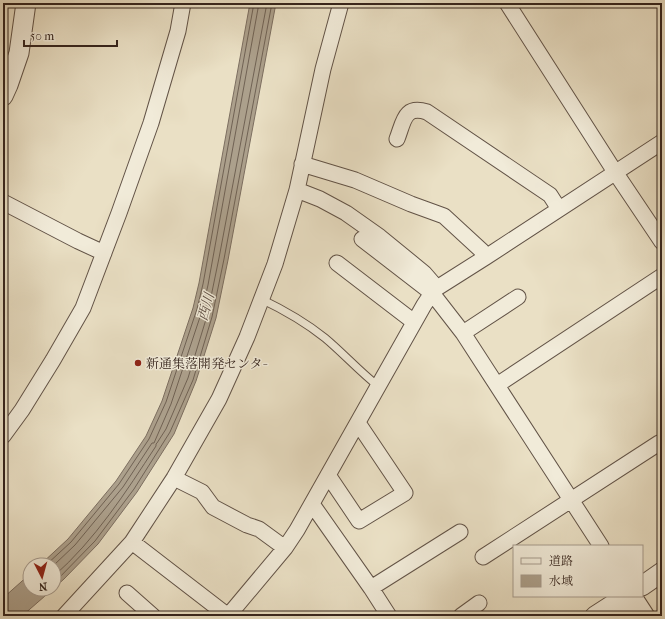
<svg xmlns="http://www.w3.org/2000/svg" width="665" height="619" viewBox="0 0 665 619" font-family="'IM FELL French Canon','Noto Serif JP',serif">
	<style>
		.water { fill: #aca08c; stroke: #7c6e60 }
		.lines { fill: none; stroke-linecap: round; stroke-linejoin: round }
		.shore { stroke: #706254; stroke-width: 1 }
		.service-casing { stroke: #625347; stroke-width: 9 }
		.minor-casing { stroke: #625347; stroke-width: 17 }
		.tertiary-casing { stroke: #625347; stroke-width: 21 }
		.service { stroke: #f1ebd9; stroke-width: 7 }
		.minor { stroke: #f1ebd9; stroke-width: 15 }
		.tertiary { stroke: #f1ebd9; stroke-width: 19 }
		.poi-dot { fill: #8f2418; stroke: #f1ebd9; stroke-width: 1.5 }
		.labels { text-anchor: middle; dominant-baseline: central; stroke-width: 3; stroke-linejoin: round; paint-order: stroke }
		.poi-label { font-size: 13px; fill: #35241d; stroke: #f1ebd9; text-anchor: start }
		.water-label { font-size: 14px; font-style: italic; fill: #5f4f44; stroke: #f1ebd9 }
	</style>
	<rect width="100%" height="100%" fill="#eae0c5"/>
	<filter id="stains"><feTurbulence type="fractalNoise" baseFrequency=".005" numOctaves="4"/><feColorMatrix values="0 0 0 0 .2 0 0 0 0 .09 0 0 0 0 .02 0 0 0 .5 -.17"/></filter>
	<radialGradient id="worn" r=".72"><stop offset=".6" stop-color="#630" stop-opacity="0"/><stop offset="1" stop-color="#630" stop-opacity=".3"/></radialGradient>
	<path class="water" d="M 250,3 L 276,3 L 228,260 L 216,318 L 196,381 L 174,434 L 137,492 L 98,544 L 64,579 L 54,588 L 54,565 L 40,565 L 68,539 L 116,481 L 146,436 L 162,401 L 193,308 L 199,283 Z
		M 30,574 L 30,589 L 53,589 L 22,616 L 3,616 L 3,598 Z"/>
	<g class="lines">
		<path class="shore" d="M 46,565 L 71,542 L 119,484 L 149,439 L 166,402 L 197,309 L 203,284 L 254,3
			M 54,565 L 75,545 L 123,487 L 152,443 L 154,443 L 171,404 L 202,311 L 208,285 L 259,3
			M 54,576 C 95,540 126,492 156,446 L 156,444 L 157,443 L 166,429 L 188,378 L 207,316 L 219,258 L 267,3
			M 54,583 L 95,541 L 134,489 L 170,432 L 193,380 L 212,317 L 224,259 L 272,3"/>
		<g class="service-casing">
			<path id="service" d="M 261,299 C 284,310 305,322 325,338 C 343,353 359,371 378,386"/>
		</g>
		<g class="minor-casing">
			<path id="minor" d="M 507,3 L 615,172 L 662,242
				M 397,139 C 404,121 404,105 427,112 L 550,195 L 559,209
				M 302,164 L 355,180 L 411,204 L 444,216 L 482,251 L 486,257
				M 297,190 L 320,199 L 346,213 L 380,237 L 424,273 L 437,288
				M 3,202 L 78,241 L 104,253
				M 362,239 L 432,293 L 463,333 L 601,546
				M 337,263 L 414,322
				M 463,333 L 518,297
				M 497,385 L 662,276
				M 3,436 L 22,410 L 53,360 L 83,308 L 119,213 L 151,123 L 178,31 L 183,3
				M 328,475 L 359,521 L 405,493 L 358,423
				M 174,478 L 202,492 L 213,507 L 247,525 L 259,529 L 285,548
				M 312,504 L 371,588 L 389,616
				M 132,542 L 228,616
				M 483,557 L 659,443
				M 371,588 L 460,532
				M 127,593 L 153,616
				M 634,596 L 647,616
				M 64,616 L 132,542 L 174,478 L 219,399 L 247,337 L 275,264 L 297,190 L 323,69 L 341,3
				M 228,616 L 285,548 L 297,530 L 424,305 L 432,293 L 437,288 L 486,257 L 662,142
				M 461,616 L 479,603
				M 620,616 L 639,604"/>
		</g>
		<g class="tertiary-casing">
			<path id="tertiary" d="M 3,96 L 8,85 L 19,53 L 26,3
				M 642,586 L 662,572
				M 595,616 L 626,596"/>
		</g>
		<use href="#service" class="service"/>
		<use href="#minor" class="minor"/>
		<use href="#tertiary" class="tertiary"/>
	</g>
	<circle class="poi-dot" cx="138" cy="363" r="4"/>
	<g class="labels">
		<g class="poi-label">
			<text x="146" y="363">新通集落開発センタ-</text>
		</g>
		<g class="water-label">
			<text transform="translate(206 307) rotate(-74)">西川</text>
		</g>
	</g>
	<rect width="665" height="619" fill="none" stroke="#eae0c5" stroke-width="16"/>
	<rect x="4" y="4" width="657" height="611" fill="none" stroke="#35241d" stroke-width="2"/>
	<rect x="8" y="8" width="649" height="603" fill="none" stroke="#35241d"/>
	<rect x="513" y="545" width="130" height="52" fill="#f1ebd9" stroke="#a69b8e"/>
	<rect x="521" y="558" width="20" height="6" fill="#f1ebd9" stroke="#a69b8e"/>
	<text x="549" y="565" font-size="12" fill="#35241d">道路</text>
	<rect x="521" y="575" width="20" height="12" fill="#aca08c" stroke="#a69b8e"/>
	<text x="549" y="585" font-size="12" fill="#35241d">水域</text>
	<g transform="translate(42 577) rotate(174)"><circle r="19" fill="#f1ebd9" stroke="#a69b8e"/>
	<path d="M0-3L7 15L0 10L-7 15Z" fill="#8f2418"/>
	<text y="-6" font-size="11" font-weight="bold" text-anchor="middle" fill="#35241d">N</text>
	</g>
	<path d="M24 40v6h93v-6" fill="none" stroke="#35241d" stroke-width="2"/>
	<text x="30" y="40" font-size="12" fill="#35241d" stroke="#f1ebd9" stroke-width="3" paint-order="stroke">50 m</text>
	<rect width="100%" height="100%" filter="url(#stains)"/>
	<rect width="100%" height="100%" fill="url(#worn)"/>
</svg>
